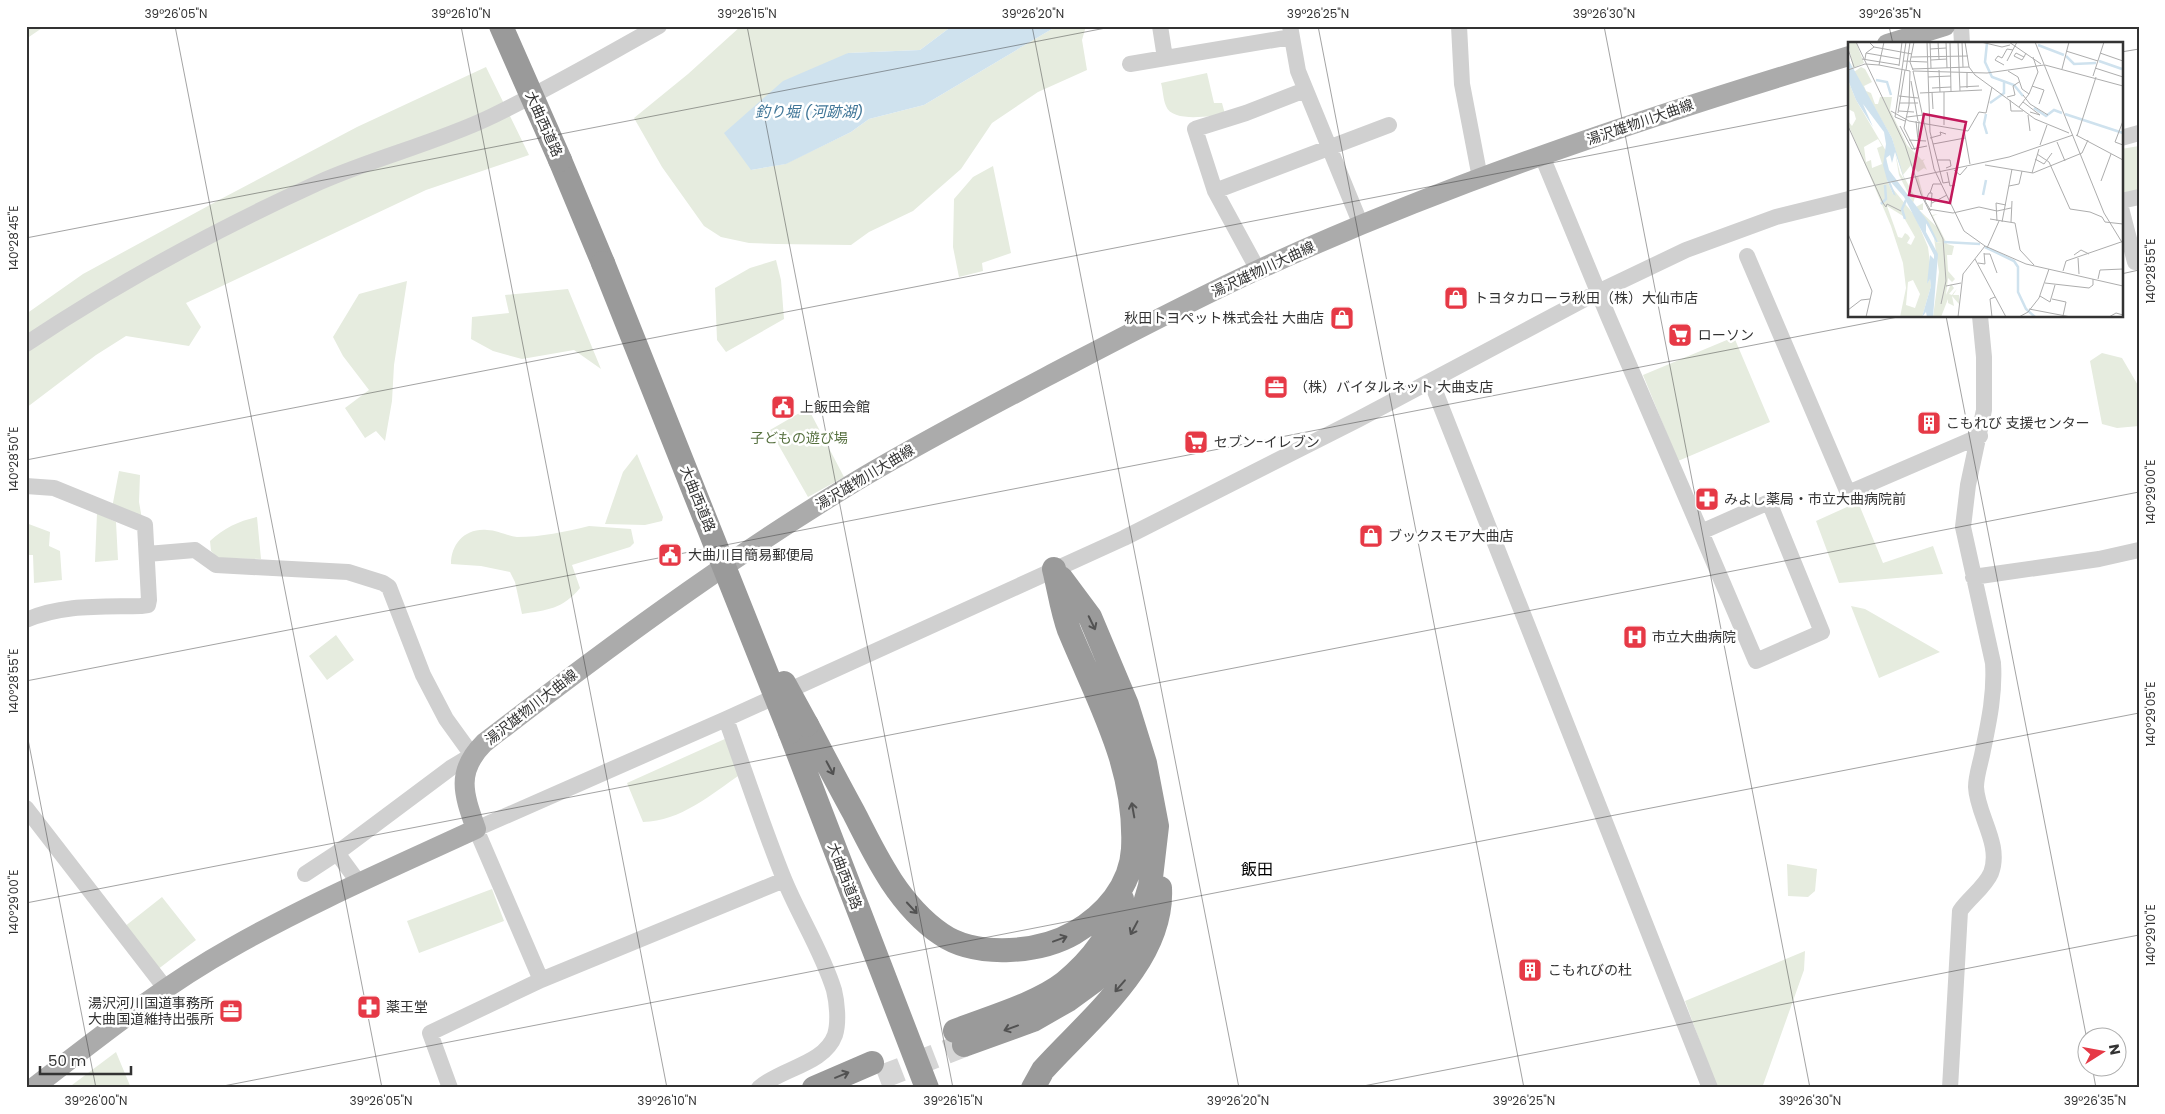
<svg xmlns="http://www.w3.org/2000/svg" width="2165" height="1114" viewBox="0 0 2165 1114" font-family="Poppins,'Noto Sans JP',sans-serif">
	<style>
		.green { fill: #e6ecdf }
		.water { fill: #cfe2ee }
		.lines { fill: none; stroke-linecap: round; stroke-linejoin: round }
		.highway-tunnel { stroke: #d6d6d6; stroke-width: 24; stroke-dasharray: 24 12; stroke-linecap: butt }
		.minor { stroke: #d0d0d0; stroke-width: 16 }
		.major { stroke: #ababab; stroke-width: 20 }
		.highway { stroke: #9a9a9a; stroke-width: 24 }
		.highway-bridge { stroke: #9a9a9a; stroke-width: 24 }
		.oneway { stroke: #525252 }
		.ticks { fill: none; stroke: #333; stroke-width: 1; stroke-opacity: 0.45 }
		.labels { text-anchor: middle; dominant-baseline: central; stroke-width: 5; stroke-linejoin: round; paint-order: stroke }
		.street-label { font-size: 14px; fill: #333; stroke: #fff }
		.poi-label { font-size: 14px; fill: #333; stroke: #fff; text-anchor: start }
		.park-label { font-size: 14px; fill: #56703f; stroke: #fff }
		.water-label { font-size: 15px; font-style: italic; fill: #3f7597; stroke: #fff }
		.quarter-label { font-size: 16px; fill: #000; stroke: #fff }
		.inset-river { fill: none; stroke: #cfe2ee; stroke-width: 2.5 }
		.inset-road { fill: none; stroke: #adadad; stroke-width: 1 }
		.view { fill: #c2185b; fill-opacity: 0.15; stroke: #c2185b; stroke-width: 2.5 }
		.inset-edge { fill: none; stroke: #333; stroke-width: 2.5 }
		.neatline { fill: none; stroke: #333; stroke-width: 2 }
		.ticks-label { font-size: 12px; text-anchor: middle; fill: #333 }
	</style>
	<rect width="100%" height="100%" fill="#fff"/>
	<path class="green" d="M 26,26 L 45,26 L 26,39 Z
		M 741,26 L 952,26 L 920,50 L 848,53 L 751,170 L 785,164 L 851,132 L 869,119 L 924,105 L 1057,26 L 1086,26 L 1082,40 L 1087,70 L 1038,92 L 992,123 L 961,169 L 913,211 L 869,232 L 851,245 L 777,244 L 749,243 L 721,237 L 704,226 L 662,167 L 634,118 L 688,74 Z
		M 486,67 L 529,155 L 426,190 L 186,303 L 201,327 L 189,346 L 126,336 L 96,355 L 26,408 L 26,314 L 83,274 L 219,200 L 357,127 Z
		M 1207,73 L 1214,103 L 1222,103 L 1225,114 C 1211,116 1172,123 1166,106 C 1163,99 1163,90 1161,83 Z
		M 2139,146 L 2139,190 L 2122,193 L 2121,149 Z
		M 993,166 L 1011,253 L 982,263 L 983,271 L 959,277 L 953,247 L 954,199 L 973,177 Z
		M 776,260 L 781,280 L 784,319 L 726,352 L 717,340 L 715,288 L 750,268 Z
		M 407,281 L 394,365 L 392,401 L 385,441 L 376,431 L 365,438 L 345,408 L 369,390 L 343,356 L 333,337 L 359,294 Z
		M 568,289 L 601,369 L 574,350 L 522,359 L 493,351 L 471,339 L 472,317 L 509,313 L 505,295 Z
		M 1734,337 L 1770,422 L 1678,461 L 1643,375 Z
		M 2102,353 L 2122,358 L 2139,387 L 2139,426 L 2117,428 L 2102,424 L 2090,361 Z
		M 808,408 L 844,477 L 808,497 L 770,430 Z
		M 637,454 L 663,517 L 662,521 L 645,525 L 605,524 L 623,472 Z
		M 119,471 L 140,475 L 139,502 L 142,519 L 112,508 Z
		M 1858,502 L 1883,563 L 1933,546 L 1943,574 L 1839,583 L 1816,521 Z
		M 97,513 L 116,522 L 118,560 L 95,562 Z
		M 257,517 L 261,559 L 218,558 L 211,551 L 210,541 C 224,528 239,521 257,517 Z
		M 26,523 L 50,532 L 49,546 L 60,551 L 62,580 L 34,583 L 33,555 L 26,555 Z
		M 589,526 L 631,529 L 634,543 L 630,547 L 572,565 L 580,588 C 563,609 547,610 522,614 L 515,582 L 510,572 L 481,566 L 451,564 C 451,544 465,528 487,530 C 497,530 507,536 517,537 C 541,537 565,532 589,526 Z
		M 1851,606 L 1865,609 L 1940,652 L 1879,678 Z
		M 336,635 L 354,660 L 327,680 L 309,656 Z
		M 727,738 L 741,774 C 710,795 681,821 643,822 L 627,783 Z
		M 1787,864 L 1817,869 L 1815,891 L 1808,897 L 1788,896 Z
		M 492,889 L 504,921 L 419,953 L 407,921 Z
		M 162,897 L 196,940 L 157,970 L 124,927 Z
		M 1805,951 L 1804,970 L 1762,1088 L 1717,1088 L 1685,1001 Z
		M 116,1052 L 131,1088 L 68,1088 Z"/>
	<path class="water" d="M 952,26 L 1057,26 L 924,105 L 869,119 L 851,132 L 786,164 L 751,170 L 724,133 L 783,81 L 848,53 L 920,50 Z"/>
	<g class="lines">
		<path class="highway-tunnel" d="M 879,1078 L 964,1045"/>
		<path class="minor" d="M 1160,26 L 1165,58
			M 1290,26 L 1298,71 L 1361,225
			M 1459,26 L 1462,84 L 1480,178
			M 1961,26 L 1962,44
			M 1130,64 L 1291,37
			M 2121,138 L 2139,133
			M 1542,156 L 1608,316 L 1701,532 L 1769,502 L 1822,632 L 1756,661 L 1701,532
			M 1215,191 L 1389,125
			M 2121,201 L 2139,197
			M 2121,208 L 2135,262
			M 1747,256 L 1848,493 L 1980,436
			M 1258,270 L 1215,191 L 1195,129 L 1246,113 L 1305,90
			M 26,344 C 119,282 219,228 320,182 C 374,158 432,144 486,119 C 545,91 601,58 659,26
			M 1431,381 L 1710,1088
			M 26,486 L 54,488 L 145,525 L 149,600 L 148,605 L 141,606 C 102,607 63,604 26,620
			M 147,554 L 195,550 L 216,565 L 348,572 L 383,583 L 389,587 L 423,675 L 446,719 L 472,755 L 452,767 L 337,853 L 359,883
			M 1973,577 L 2099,559 L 2139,550
			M 726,719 C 745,772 763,827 784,879 C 799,916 822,951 834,990 C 837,1002 839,1022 835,1035 C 824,1065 781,1068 759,1088
			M 26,808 L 166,989
			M 305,874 L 337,853
			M 541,980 L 476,829 L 726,719 L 1124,538 L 1359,419 L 1598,292 L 1686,250 L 1776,217 L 1849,199
			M 450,1088 L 430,1033 L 541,980 L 784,880
			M 1950,1088 L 1960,911 C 1969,898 1985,887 1991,873 C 2002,844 1977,815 1976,787 C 1976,775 1981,762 1983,750 C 1989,721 1995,693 1993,663 L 1963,527 L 1968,485 L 1984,410 L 1984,357 L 1980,316"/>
		<path class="major" d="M 1887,44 L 1945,26
			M 33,1088 C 97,1039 161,987 231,948 C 310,903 394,867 476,829 C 464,795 455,772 484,743 C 602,652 722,563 850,485 C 914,446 980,412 1046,377 C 1117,340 1188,302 1260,269 C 1450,182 1649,116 1849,56"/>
		<path class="highway" d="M 560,160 L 603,263
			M 807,725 C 823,755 838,784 854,813 C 876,857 899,905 941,934 C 961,948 986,951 1010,950 C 1031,949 1055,944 1074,933 C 1105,915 1131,886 1133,849 C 1137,767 1099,703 1069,630 C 1062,611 1059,589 1054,569
			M 790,732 L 927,1088
			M 955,1031 C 988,1018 1037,1004 1064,983 C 1091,961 1113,932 1122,899
			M 964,1045 L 1033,1020 L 1068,1000 L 1094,981 L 1113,961 L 1131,933 L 1142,913 L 1150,886 L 1157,826 L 1145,763 L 1127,705 L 1090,617 L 1061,578
			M 814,1088 L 872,1063
			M 1033,1088 L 1043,1070 C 1088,1020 1164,961 1160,888"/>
		<path class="highway-bridge" d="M 501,26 L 560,160
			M 603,263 L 790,732
			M 784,683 L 807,725"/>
	</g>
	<defs><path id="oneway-shaft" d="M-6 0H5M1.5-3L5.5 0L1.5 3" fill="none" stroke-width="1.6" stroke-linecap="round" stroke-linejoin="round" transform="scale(1.25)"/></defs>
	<g class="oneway">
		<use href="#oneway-shaft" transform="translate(1092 623) rotate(64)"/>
		<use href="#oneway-shaft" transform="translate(830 768) rotate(62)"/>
		<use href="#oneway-shaft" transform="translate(1133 810) rotate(-100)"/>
		<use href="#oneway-shaft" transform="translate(912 908) rotate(47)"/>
		<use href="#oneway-shaft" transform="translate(1134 928) rotate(118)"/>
		<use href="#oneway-shaft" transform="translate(1060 939) rotate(-20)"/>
		<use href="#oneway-shaft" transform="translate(1120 986) rotate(131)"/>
		<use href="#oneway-shaft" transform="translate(1011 1028) rotate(160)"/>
		<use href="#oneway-shaft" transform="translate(842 1075) rotate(-22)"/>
	</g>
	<path class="ticks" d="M 175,26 L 382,1088M 461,26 L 667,1088M 747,26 L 953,1088M 1032,26 L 1239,1088M 1318,26 L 1524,1088M 1604,26 L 1810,1088M 1889,26 L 1893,44M 2121,52 L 2139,49M 26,238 L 1116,26M 2121,274 L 2139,270M 1946,316 L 2088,1045M 26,460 L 1849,105M 26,681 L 1903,316M 26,729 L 96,1088M 26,903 L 2139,492M 2092,1066 L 2096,1088M 213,1088 L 2139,713M 1353,1088 L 2139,935"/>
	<defs>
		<g id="shop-square" transform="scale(1.25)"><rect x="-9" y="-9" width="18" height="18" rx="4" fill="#e63946" stroke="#fff"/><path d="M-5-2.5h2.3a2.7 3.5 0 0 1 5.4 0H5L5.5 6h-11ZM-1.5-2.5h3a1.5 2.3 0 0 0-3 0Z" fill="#fff"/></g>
		<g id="supermarket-square" transform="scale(1.25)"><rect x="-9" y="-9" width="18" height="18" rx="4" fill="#e63946" stroke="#fff"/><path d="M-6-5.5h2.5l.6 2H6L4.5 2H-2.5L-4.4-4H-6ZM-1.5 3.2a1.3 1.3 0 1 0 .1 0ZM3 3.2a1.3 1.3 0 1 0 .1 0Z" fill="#fff"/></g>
		<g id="office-square" transform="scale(1.25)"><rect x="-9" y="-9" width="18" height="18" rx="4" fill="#e63946" stroke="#fff"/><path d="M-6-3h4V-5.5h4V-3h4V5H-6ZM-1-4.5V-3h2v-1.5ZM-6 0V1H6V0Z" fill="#fff"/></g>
		<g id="civic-square" transform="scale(1.25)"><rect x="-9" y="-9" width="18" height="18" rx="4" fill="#e63946" stroke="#fff"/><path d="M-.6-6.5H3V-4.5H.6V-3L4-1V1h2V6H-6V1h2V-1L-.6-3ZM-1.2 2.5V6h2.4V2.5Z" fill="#fff"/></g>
		<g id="building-square" transform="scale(1.25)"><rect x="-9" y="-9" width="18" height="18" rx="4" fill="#e63946" stroke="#fff"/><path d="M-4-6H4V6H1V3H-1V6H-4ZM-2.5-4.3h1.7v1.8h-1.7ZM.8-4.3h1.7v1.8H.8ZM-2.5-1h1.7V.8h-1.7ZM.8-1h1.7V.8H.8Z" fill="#fff"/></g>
		<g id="pharmacy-square" transform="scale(1.25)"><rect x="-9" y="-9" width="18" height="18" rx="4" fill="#e63946" stroke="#fff"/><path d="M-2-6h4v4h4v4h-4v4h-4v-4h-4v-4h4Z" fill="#fff"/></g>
		<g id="hospital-square" transform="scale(1.25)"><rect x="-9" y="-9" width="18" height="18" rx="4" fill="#e63946" stroke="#fff"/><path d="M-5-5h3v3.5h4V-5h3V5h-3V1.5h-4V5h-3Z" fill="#fff"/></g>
	</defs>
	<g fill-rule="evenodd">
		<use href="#shop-square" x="1456" y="298"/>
		<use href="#shop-square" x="1342" y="318"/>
		<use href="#supermarket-square" x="1680" y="335"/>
		<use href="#office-square" x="1276" y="387"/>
		<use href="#civic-square" x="783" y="407"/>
		<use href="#building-square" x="1929" y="423"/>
		<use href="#supermarket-square" x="1196" y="442"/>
		<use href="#pharmacy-square" x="1707" y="499"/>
		<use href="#shop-square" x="1371" y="536"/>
		<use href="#civic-square" x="670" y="555"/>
		<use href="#hospital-square" x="1635" y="637"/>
		<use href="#building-square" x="1530" y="970"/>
		<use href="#pharmacy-square" x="369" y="1007"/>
		<use href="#office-square" x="231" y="1011"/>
	</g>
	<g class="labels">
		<g class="street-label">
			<text transform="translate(1640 122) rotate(-19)">湯沢雄物川大曲線</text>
			<text transform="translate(544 124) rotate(66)">大曲西道路</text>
			<text transform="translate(1263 269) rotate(-25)">湯沢雄物川大曲線</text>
			<text transform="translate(865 477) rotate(-31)">湯沢雄物川大曲線</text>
			<text transform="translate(698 499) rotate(68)">大曲西道路</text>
			<text transform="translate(531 707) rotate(-38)">湯沢雄物川大曲線</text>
			<text transform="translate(845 876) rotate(69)">大曲西道路</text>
		</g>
		<g class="poi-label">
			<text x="1474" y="298">トヨタカローラ秋田（株）大仙市店</text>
			<text x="1324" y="318" text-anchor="end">秋田トヨペット株式会社 大曲店</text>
			<text x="1698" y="335">ローソン</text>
			<text x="1294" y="387">（株）バイタルネット 大曲支店</text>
			<text x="800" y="407">上飯田会館</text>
			<text x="1946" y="423">こもれび 支援センター</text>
			<text x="1214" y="442">セブン-イレブン</text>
			<text x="1724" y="499">みよし薬局・市立大曲病院前</text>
			<text x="1388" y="536">ブックスモア大曲店</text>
			<text x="688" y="555">大曲川目簡易郵便局</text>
			<text x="1652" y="637">市立大曲病院</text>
			<text x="1548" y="970">こもれびの杜</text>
			<text x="214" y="1003" text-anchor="end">湯沢河川国道事務所<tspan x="214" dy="16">大曲国道維持出張所</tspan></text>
			<text x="386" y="1007">薬王堂</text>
		</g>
		<g class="park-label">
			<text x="799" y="438">子どもの遊び場</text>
		</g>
		<g class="water-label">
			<text x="809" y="111">釣り堀 (河跡湖)</text>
		</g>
		<g class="quarter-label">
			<text x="1257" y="869">飯田</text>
		</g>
	</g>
	<g transform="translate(1848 42)">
		<rect width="275" height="275" fill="#fff"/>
		<path d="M 0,0 L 8,0 L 16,21 L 5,26 ZM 13,25 L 17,27 L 24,40 L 16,44 L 18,49 L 23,51 L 27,62 L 30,62 L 32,55 L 44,55 L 42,68 L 59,103 L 74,118 L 77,117 L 75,119 L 79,128 L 76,126 L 70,130 L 63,123 L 55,133 L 67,155 L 65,161 L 51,133 L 47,110 L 52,131 L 57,139 L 54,132 L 44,96 L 6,30 ZM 0,38 L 8,58 L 38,109 L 39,138 L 45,152 L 45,147 L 67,174 L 80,205 L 83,229 L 79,242 L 82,236 L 83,244 L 74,275 L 52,275 L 58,246 L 55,221 L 43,184 L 0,82 L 0,79 L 4,84 L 8,77 L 6,70 L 0,67 ZM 30,97 L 34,104 L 29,106 L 34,122 L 24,126 L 23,118 L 18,120 L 16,105 ZM 39,164 L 55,174 L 67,195 L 63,203 L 59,201 L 62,196 L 60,193 L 57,191 L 54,196 L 50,195 ZM 65,238 L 72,252 L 67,266 L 58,263 L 60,240 ZM 70,134 L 77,160 L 84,173 L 90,172 L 85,174 L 99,202 L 106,204 L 104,213 L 99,213 L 100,229 L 107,237 L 104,240 L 100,236 L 98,253 L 103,242 L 106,246 L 101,252 L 104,253 L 106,250 L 109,247 L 105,253 L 111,253 L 111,262 L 104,254 L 106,264 L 100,261 L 100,257 L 93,275 L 85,275 L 91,230 L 86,196 L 88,200 L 95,201 L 90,200 L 68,165 L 75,161 L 75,168 L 71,168 L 89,185 L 72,151 L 67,135 Z" fill="#e6ecdf" fill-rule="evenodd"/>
		<path d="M 0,17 L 44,96 L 57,139 L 47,110 L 44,121 L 42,113 L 38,116 L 41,128 L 81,181 L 90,200 L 95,200 L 88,200 L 78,181 L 78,190 L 90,212 L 85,275 L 79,275 L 78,270 L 74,275 L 83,244 L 82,237 L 79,242 L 82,213 L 86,217 L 86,213 L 56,155 L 42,139 L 48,154 L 45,152 L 39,138 L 35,123 L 38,102 L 36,90 L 15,62 L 25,85 L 8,58 L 0,38 Z" fill="#cfe2ee"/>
		<path class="inset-river" d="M 139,1 L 137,20 L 144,35 L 166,43 L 175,54M 190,3 L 216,13M 218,14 L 226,22 L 248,21M 251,19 L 274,27M 28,38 L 39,40 L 43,53M 142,61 L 156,51 L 156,40M 186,66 L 198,74 L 206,68 L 214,71M 138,72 L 136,82 L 139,92M 217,72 L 275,91M 135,153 L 138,138M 33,162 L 38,157 L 37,143M 57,177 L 54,167 L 58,158M 96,200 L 132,202M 137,205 L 166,219 L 170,225 L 170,250 L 178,267 L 187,275"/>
		<path class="inset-road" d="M 8,0 L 57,103 L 73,152 L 95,197 L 98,239 L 93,262M 21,0 L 26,5 L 64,12M 79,0 L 82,90 L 95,141 L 101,140M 82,0 L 83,26M 90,0 L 91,17M 98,0 L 99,26M 102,0 L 103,49M 110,0 L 112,49M 114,0 L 115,25M 117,0 L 121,25 L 127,33 L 187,77 L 221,91M 133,0 L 154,5 L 162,3M 161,0 L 193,22M 187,0 L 256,171 L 275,202M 0,7 L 6,25M 82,7 L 98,6M 218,9 L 250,19M 18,11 L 52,17M 252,11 L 275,19M 63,15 L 120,14M 176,15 L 168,11 L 166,14 L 174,18 L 176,15 L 178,11M 14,17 L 51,23M 17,17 L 18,11 L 26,5M 83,18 L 99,17M 55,19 L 79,20M 159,19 L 169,0M 31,23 L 62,29M 156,23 L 147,18 L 150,14 L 154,16 L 159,7 L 165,8M 197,23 L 275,44M 51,24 L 54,0M 247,26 L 275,35M 64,27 L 121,25M 214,27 L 221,0M 0,28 L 17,22 L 31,23 L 36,0M 58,28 L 62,0M 65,28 L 62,20 L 66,0M 91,28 L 92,50M 62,29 L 61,63 L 56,86 L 67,108M 160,29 L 170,35 L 174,47 L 181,52M 119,30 L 119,46M 245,34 L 256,0M 80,35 L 103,34M 63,39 L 70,79M 184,44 L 196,48 L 191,62M 112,45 L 131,44M 84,46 L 103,45M 84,50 L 85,67M 96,50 L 96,83M 72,51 L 134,48M 175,53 L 182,62 L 200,73M 51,54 L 70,56M 159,55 L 167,53 L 165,44 L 171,40M 162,58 L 163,69 L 175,69M 175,60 L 192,73 L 182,70M 52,61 L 70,61M 171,65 L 181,52 L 190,30 L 185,15M 43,69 L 61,79 L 120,89 L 131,70 L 138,71 L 144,45M 51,69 L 66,70M 50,71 L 57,28M 180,73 L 182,89M 59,75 L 75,73M 57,79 L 47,75 L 58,0M 68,79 L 70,98M 275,79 L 267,100 L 275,103M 0,84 L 35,161 L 38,165 L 39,162 L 53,169M 52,84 L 64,107 L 79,104M 116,88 L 122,122M 228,93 L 275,118M 229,94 L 248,35M 70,95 L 71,79M 82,96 L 93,93 L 92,90 L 98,92M 61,98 L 78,99M 209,100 L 217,119M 85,102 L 117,96M 192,103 L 199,83M 189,112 L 201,120 L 222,167 L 242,170 L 254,175 L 257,180 L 275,182M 187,117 L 196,122 L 204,111M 89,118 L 102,118 L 103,124 L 98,126M 137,123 L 185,131 L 234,111 L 240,98M 106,128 L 112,133 L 119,125M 99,130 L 102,144 L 107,143M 184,131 L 191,107M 253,139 L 263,112M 161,144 L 171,142 L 174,129M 0,149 L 161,115 L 225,93M 82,151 L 85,142 L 93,142M 84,161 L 99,153M 83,165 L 84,151 L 81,151 L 77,159 L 83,169M 80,167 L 105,171 L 131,165 L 149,169 L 163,166M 142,177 L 167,181 L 172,208 L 186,223M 149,179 L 148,161 L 158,163M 154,180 L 164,127M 163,180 L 164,159M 0,192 L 24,249 L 18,275M 275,202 L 275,236M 137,204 L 178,222 L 275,244M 139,206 L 151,179M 136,212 L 142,212 L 149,231M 226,213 L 233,208 L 241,212M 230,216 L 231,232M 127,217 L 158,275M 130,221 L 137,222 L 136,211M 215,229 L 218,219 L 273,200M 250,237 L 252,228 L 275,227M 197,241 L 241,246 L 245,243 L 245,237M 98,244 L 113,241M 192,254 L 202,260 L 207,243M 204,257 L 218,260 L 215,274M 181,267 L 223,275M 0,268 L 13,258 L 22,257M 110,275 L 115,232 L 137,204 L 116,189 L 86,127 L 65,29 L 139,31 L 196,23M 144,275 L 142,257 L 147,255M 171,275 L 180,270 L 191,256 L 201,227M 261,275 L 268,271 L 275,273"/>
		<path class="view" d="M 76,72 L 118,80 L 102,161 L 61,153 Z"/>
		<rect width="275" height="275" class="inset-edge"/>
	</g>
	<rect width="2165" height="1114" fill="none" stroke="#ffffff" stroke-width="55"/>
	<g transform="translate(2102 1052) rotate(79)"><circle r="24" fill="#ffffff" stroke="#adadad"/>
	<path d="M0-4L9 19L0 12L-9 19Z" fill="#e63946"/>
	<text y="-8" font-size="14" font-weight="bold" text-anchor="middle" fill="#333333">N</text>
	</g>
	<path d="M40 1066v8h91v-8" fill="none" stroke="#333333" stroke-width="2.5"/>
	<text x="48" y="1066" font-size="15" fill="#333333" stroke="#ffffff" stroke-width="4" paint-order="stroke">50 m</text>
	<rect x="28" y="28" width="2110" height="1058" class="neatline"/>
	<g class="ticks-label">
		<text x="176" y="18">39°26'05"N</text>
		<text x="461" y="18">39°26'10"N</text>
		<text x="747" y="18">39°26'15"N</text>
		<text x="1033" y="18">39°26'20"N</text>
		<text x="1318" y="18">39°26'25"N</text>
		<text x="1604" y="18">39°26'30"N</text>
		<text x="1890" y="18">39°26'35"N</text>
		<text transform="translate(14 238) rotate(-90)" y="4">140°28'45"E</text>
		<text transform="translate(2151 271) rotate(-90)" y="4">140°28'55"E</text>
		<text transform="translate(14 459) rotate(-90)" y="4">140°28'50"E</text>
		<text transform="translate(2151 492) rotate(-90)" y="4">140°29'00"E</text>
		<text transform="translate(14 681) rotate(-90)" y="4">140°28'55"E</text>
		<text transform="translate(2151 714) rotate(-90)" y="4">140°29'05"E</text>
		<text transform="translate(14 902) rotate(-90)" y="4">140°29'00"E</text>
		<text transform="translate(2151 935) rotate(-90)" y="4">140°29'10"E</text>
		<text x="96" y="1105">39°26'00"N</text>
		<text x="381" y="1105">39°26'05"N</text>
		<text x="667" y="1105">39°26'10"N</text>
		<text x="953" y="1105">39°26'15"N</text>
		<text x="1238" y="1105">39°26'20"N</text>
		<text x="1524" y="1105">39°26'25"N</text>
		<text x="1810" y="1105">39°26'30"N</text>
		<text x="2095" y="1105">39°26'35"N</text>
	</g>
</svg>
